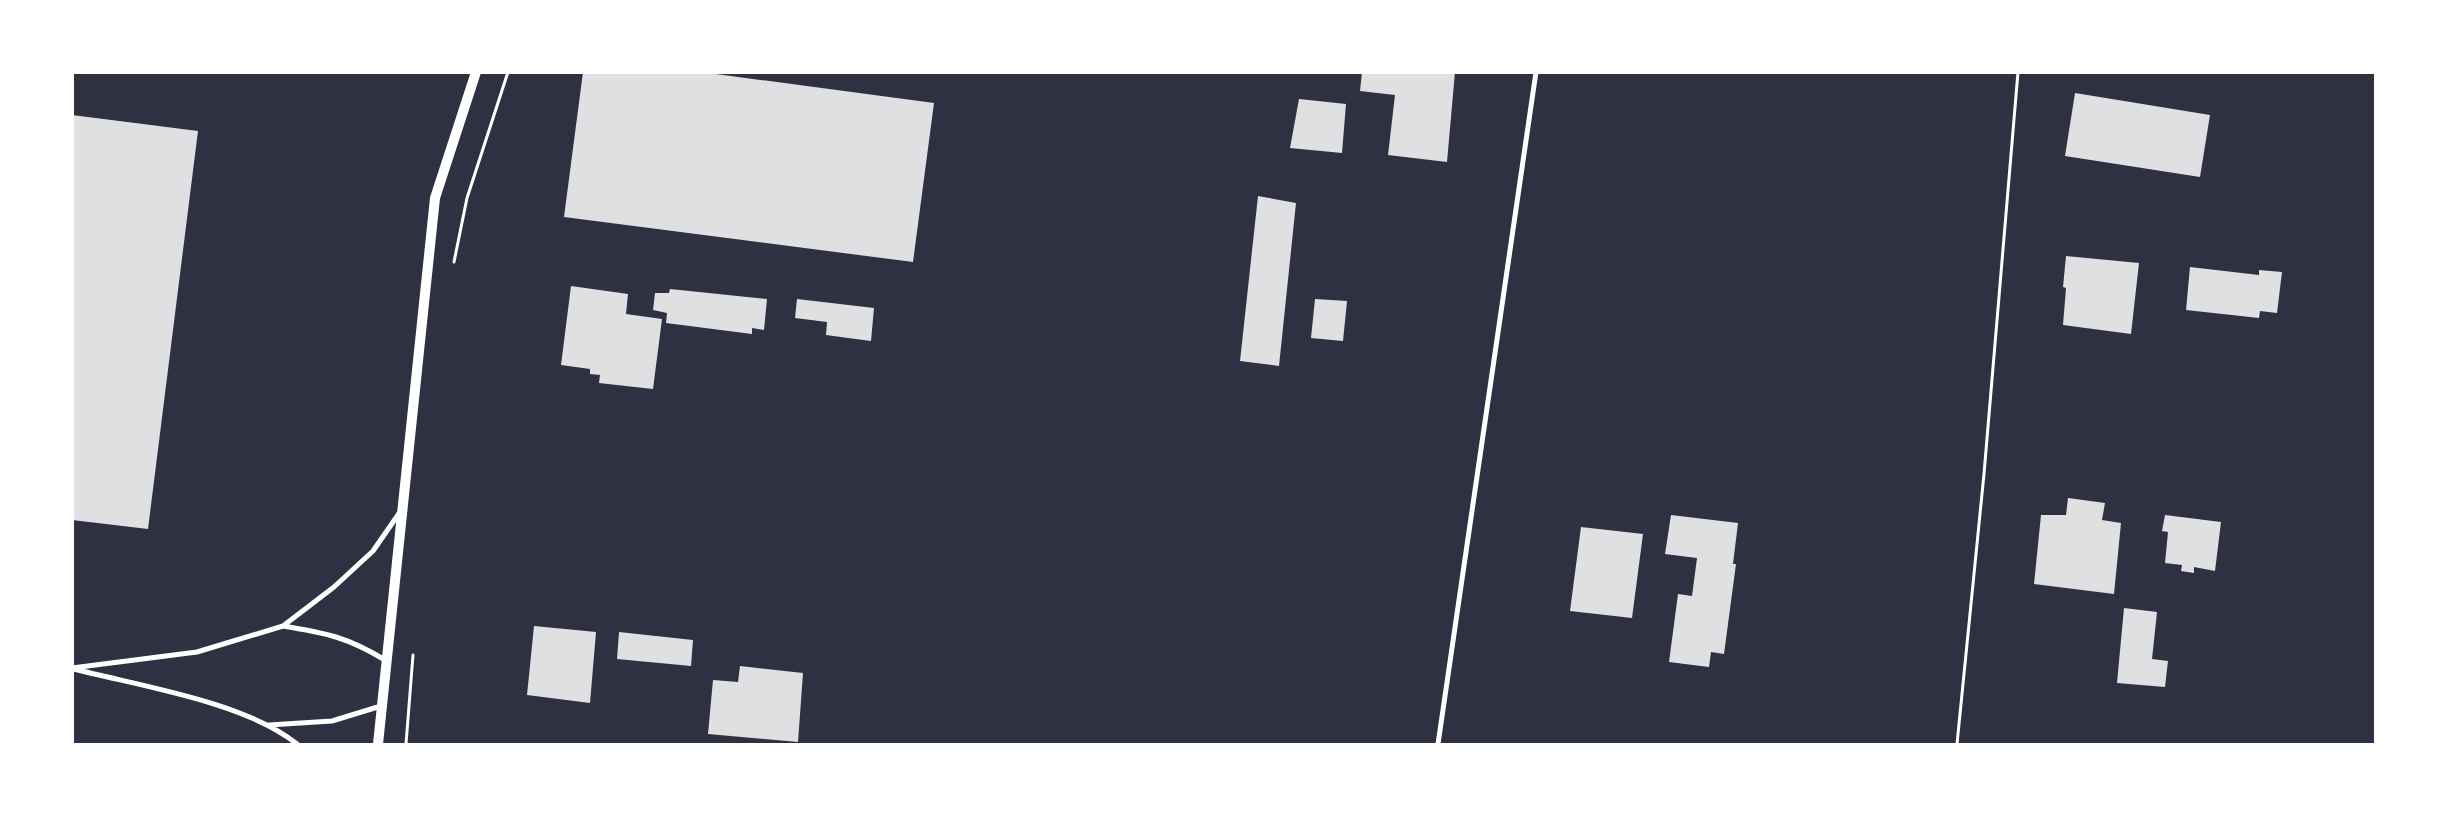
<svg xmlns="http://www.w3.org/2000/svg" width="2448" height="817" viewBox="0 0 2448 817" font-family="'Archivo Narrow',sans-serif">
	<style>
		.building { fill: #e0e0e3 }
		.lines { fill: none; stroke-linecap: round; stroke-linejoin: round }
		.path { stroke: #fff; stroke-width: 3 }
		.minor { stroke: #fff; stroke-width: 5 }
		.secondary { stroke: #fff; stroke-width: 10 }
	</style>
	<rect width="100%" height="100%" fill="#2d3142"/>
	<path class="building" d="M 583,72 L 701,72 L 934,103 L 913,262 L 564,217 Z
		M 1362,72 L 1455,72 L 1447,162 L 1388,155 L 1395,95 L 1360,91 Z
		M 2075,93 L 2210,115 L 2200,177 L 2065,156 Z
		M 1299,99 L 1346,104 L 1342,153 L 1290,148 Z
		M 72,115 L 198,131 L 148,529 L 72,520 Z
		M 1258,196 L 1296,203 L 1279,366 L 1240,361 Z
		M 2066,256 L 2139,263 L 2131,334 L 2063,325 L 2066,288 L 2063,287 Z
		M 2190,267 L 2259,275 L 2259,270 L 2282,272 L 2277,313 L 2260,311 L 2259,318 L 2186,310 Z
		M 571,286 L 628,294 L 626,314 L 662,319 L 653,389 L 599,383 L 600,375 L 590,374 L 590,369 L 561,365 Z
		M 670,289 L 767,299 L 764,330 L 752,328 L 752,334 L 666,323 L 667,313 L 653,310 L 655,293 L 669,293 Z
		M 797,299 L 874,308 L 871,341 L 826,335 L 827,322 L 795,318 Z
		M 1315,299 L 1347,301 L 1343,341 L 1311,338 Z
		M 2068,498 L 2105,503 L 2102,520 L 2121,523 L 2114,594 L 2034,584 L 2041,515 L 2066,515 Z
		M 1671,515 L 1738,523 L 1733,564 L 1736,564 L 1724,654 L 1711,652 L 1709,667 L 1669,662 L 1678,594 L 1692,596 L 1697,558 L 1665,554 Z
		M 2165,515 L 2221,522 L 2215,571 L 2194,567 L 2194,573 L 2181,571 L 2182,565 L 2165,563 L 2168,532 L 2162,531 Z
		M 1581,527 L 1643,534 L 1632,618 L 1570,611 Z
		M 2124,608 L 2157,612 L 2152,659 L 2168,661 L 2165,687 L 2117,683 Z
		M 534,626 L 596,632 L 590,703 L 527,695 Z
		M 619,632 L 693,640 L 691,666 L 617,659 Z
		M 740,666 L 803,673 L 798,742 L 708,734 L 713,680 L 738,682 Z"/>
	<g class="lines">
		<path class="path" d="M 454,262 L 467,198 L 508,72
			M 406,744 L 413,655
			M 1957,744 L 1984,474 L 2018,72"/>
		<path class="minor" d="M 283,626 C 326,633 347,637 385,660
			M 72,668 L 197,652 L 283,626 L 334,587 L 373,551 L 400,512
			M 74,669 C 140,686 245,702 297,744
			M 269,725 L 332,721 L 381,706
			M 1438,744 L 1536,72"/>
		<path class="secondary" d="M 378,744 L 435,198 L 476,72"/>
	</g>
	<rect width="2448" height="817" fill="none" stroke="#ffffff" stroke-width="148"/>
</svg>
